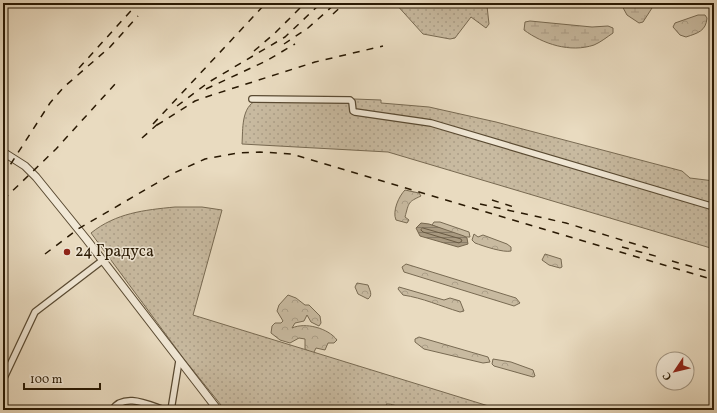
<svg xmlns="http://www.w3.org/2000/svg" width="717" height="413" viewBox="0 0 717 413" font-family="Vollkorn,serif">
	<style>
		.forest { fill: url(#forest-crowns); stroke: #786a52 }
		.wetland { fill: url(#wetland-marsh); stroke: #786a52 }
		.garden { fill: url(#garden-dots); stroke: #786a52 }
		.water { fill: url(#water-rules); stroke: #75664e }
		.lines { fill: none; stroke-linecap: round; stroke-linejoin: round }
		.shore { stroke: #685942; stroke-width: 1 }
		.minor-casing { stroke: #594a32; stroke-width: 8 }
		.tertiary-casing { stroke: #594a32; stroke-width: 9 }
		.minor { stroke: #f1e8d6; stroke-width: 5.5 }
		.tertiary { stroke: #f1e8d6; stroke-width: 7 }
		.rail { stroke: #291903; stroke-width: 1.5; stroke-dasharray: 7 7; stroke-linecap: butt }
		.poi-dot { fill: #8f2418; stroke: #f1e8d6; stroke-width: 1.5 }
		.labels { text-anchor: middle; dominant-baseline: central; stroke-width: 3; stroke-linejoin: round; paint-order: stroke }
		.poi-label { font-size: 16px; fill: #291903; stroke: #f1e8d6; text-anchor: start }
	</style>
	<defs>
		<pattern id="forest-crowns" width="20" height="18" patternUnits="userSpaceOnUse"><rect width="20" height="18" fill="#c8baa0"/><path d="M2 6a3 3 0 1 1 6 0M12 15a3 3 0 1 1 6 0" fill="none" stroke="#ac9f88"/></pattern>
		<pattern id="wetland-marsh" width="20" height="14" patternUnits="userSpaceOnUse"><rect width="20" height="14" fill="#c8baa0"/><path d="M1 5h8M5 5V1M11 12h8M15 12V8" fill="none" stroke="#ac9f88"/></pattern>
		<pattern id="garden-dots" width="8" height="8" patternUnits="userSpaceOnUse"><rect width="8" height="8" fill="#c8baa0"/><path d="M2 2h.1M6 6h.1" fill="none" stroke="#ac9f88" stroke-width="1.8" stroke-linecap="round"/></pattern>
		<pattern id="water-rules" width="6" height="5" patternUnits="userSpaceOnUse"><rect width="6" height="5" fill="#a89980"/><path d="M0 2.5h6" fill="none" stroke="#897c67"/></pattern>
	</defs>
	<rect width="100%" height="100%" fill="#e9dbc0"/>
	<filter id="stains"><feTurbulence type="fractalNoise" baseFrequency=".005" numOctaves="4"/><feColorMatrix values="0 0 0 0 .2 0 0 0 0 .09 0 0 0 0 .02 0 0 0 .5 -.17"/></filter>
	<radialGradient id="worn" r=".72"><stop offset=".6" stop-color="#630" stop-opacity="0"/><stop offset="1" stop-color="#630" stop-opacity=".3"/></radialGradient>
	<path class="forest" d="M 698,15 L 705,15 L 707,18 C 706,31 698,33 686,37 L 680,35 L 673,27 L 675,23 Z
		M 405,190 L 419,193 L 421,196 C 408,202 409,202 405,217 L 409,220 L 407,223 L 396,220 C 392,211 399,196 405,190 Z
		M 434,222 L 440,222 L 469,232 L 470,237 L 462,237 L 432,225 Z
		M 474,234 L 478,237 L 483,235 L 507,244 L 511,247 L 511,251 C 504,253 483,246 475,243 L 472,240 Z
		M 545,254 L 561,259 L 562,267 L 560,268 L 549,265 L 542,260 Z
		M 406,264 L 516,298 L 520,303 L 514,306 L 404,272 L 402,267 Z
		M 357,283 L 368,285 C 370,291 373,295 368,299 L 358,294 L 355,287 Z
		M 399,287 L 444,300 L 450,298 L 460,301 L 464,311 L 460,312 C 440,306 423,298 403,295 L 398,289 Z
		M 288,295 L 296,298 L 305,305 L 309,305 L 320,316 L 321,323 L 319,326 L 311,322 L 307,315 L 304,321 L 295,323 L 292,328 C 305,322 328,328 337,340 L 334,343 L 328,343 L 325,350 L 316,348 L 313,354 L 305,349 L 305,339 L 299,338 L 290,343 L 280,340 L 271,333 L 272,326 L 275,323 L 281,323 L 283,321 L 277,311 L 279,305 Z
		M 419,337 L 488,357 L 490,362 L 483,363 L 424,349 L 415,342 L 415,339 Z
		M 493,359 L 511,362 L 533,370 L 535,376 L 533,377 L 494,366 L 492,364 Z"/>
	<path class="wetland" d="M 651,3 L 652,8 L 643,22 L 639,23 L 627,15 L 621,4 Z
		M 530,21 L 592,27 L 608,26 L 613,28 L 613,33 C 607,37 601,42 594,45 C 570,53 543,44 524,30 L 525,22 Z"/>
	<path class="garden" d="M 395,3 L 484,3 L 487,6 L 489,24 L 486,28 L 471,17 L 455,38 L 450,39 L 423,34 Z
		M 354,99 L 381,100 L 381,103 L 429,107 L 496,122 L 682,171 L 690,178 L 714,181 L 714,249 L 388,152 L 242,144 C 243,129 241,107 257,100 L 346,103 Z
		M 175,207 L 202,207 L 222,210 L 193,315 L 495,408 L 495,410 L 400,410 C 397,405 392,404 386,404 L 390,410 L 225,410 L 184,359 L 91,233 C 116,213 144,210 175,207 Z"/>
	<path class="water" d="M 421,223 L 429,224 L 464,236 L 467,238 L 468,244 L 458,247 L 420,236 L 416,228 Z"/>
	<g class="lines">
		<path class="shore" d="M 423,228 L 461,239 L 462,241 L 459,243 L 423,232 L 421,230 Z"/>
		<g class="minor-casing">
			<path id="minor" d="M 252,99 L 350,100 L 352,102 L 353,111 L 355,112 L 431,123 L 714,207
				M 3,380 L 35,312 L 103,260
				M 112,410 C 124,392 149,405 165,410
				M 171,410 L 179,361"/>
		</g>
		<g class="tertiary-casing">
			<path id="tertiary" d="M 3,152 L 25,166 L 36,177 L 87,240 L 218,410"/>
		</g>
		<use href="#minor" class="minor"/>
		<use href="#tertiary" class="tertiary"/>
		<path class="rail" d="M 333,14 L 345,3
			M 284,44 L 308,28 L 336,3
			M 254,51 L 275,33 L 305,3
			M 79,68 L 138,3
			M 206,89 L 266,61 L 295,44
			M 177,106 L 209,82 L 285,37 L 321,3
			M 153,124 L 266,3
			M 157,125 L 195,101 L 212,95 L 315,62 L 383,46
			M 142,138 L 160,122
			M 3,176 L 50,103 L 64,87 L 110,47 L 138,16
			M 3,200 L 56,149 L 117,82
			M 492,200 L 514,207
			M 480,204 L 566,223 L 648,248
			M 622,247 L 659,257
			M 45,254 L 78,229 L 174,173 L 205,159 L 237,153 L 260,152 L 292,154 L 315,161 L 714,280
			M 672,261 L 714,273"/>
	</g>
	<circle class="poi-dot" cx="67" cy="252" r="4"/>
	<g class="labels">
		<g class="poi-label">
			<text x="75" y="252">24 Градуса</text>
		</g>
	</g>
	<rect width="717" height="413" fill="none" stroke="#e9dbc0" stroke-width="16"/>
	<rect x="4" y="4" width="709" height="405" fill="none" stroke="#291903" stroke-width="2"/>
	<rect x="8" y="8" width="701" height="397" fill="none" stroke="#291903"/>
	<g transform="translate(675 371) rotate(235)"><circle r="19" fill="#f1e8d6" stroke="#a19582"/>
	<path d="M0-3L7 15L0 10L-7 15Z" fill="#8f2418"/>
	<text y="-6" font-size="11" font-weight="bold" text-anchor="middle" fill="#291903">С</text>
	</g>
	<path d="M24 383v6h76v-6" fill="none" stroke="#291903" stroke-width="2"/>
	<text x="30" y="383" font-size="12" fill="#291903" stroke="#f1e8d6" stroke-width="3" paint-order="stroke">100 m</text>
	<rect width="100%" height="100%" filter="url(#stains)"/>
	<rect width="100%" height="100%" fill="url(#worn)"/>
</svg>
